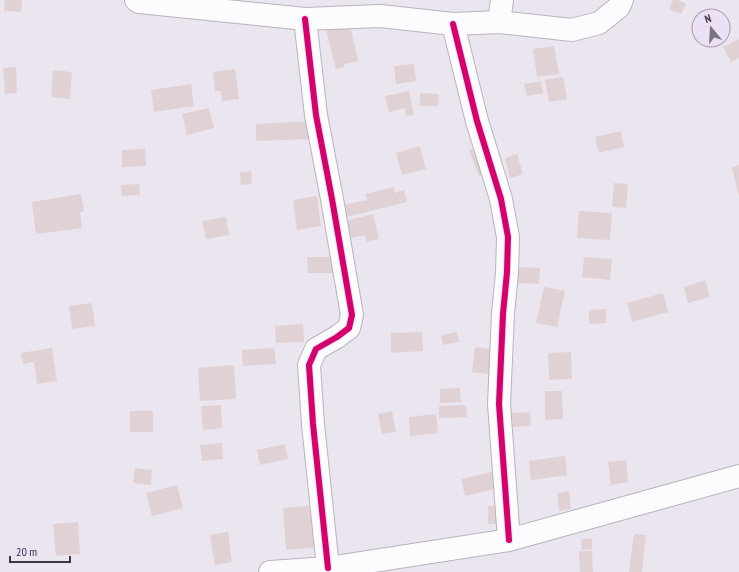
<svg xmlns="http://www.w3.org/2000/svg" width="739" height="572" viewBox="0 0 739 572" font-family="'PT Sans Narrow',sans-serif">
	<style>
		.building { fill: #e0d1d4 }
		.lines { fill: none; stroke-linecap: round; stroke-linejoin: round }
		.minor-casing { stroke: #b8b3bc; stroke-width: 24 }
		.minor { stroke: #fcfbfd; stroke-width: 22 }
		.cycleway-casing { stroke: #ebe0f5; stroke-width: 8 }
		.cycleway { stroke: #d6006c; stroke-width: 6 }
	</style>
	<rect width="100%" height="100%" fill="#ebe5f0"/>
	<path class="building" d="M 5,0 L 22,0 L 21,12 L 4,11 Z
		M 673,0 L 678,0 L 686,4 L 681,14 L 669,9 Z
		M 699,20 L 699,37 L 694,22 Z
		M 350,24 L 358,61 L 344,64 L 344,67 L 336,69 L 326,30 Z
		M 739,39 L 739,58 L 731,62 L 723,47 Z
		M 705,40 L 717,40 L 718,44 L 707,47 Z
		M 554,46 L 559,74 L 537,77 L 533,49 Z
		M 414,64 L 416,81 L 396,84 L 394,66 Z
		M 16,67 L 17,93 L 5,94 L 3,68 Z
		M 235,69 L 239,99 L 222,101 L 221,91 L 215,91 L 213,72 Z
		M 53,70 L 72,72 L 70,99 L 51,97 Z
		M 563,77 L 567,99 L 549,102 L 545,80 Z
		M 541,81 L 543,93 L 527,96 L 524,84 Z
		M 191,84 L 194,106 L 154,112 L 151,90 Z
		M 409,91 L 414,115 L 406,116 L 405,108 L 389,112 L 385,96 Z
		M 420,93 L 439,94 L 438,106 L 420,106 Z
		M 209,108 L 214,128 L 187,135 L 182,114 Z
		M 311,121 L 312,139 L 256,141 L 256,124 Z
		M 621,131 L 624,147 L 599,153 L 595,137 Z
		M 420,146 L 426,169 L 402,175 L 396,153 Z
		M 481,146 L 490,171 L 479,176 L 469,150 Z
		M 145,149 L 146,166 L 122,167 L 122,150 Z
		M 517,154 L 523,174 L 510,178 L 505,158 Z
		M 739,165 L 739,194 L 738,194 L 732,167 Z
		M 251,171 L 252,184 L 241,185 L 240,172 Z
		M 614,183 L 628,184 L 626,208 L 612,207 Z
		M 139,184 L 140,195 L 122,196 L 121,185 Z
		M 394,187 L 395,193 L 404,190 L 407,202 L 342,218 L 339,206 L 367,200 L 365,194 Z
		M 81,194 L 84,211 L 80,212 L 82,228 L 36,234 L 32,202 Z
		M 317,196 L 321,226 L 297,230 L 293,200 Z
		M 579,211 L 612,213 L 610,240 L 577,238 Z
		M 373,214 L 379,239 L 367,242 L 365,235 L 350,238 L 345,221 Z
		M 226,217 L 229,235 L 206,239 L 202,221 Z
		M 307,257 L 333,257 L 334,273 L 308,273 Z
		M 584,257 L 612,259 L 610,280 L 582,277 Z
		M 516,267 L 540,268 L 539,284 L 515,283 Z
		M 705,280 L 710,297 L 688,303 L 684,287 Z
		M 544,287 L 565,291 L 557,327 L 536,323 Z
		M 663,293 L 668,312 L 632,322 L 627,303 Z
		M 92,303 L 95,326 L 72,329 L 69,306 Z
		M 606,309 L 606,323 L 589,324 L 589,310 Z
		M 303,324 L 304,342 L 276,343 L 275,326 Z
		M 422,332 L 423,351 L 391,353 L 391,333 Z
		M 457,332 L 459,342 L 443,345 L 441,335 Z
		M 475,347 L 498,350 L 495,375 L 472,372 Z
		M 52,348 L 57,381 L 37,384 L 34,362 L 23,364 L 21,353 Z
		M 274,348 L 276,364 L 243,366 L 242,350 Z
		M 571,352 L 572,379 L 549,380 L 548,353 Z
		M 234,365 L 236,399 L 200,401 L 198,368 Z
		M 460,388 L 461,402 L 440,403 L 440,389 Z
		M 545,391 L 562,391 L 563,419 L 545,420 Z
		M 221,405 L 222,428 L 203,430 L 201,406 Z
		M 466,405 L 467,417 L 439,418 L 439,406 Z
		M 130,411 L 153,411 L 153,432 L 130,432 Z
		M 392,411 L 396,432 L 382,434 L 378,414 Z
		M 530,412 L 531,426 L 513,427 L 512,413 Z
		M 436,414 L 438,433 L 410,436 L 409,417 Z
		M 222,443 L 223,459 L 202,461 L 200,445 Z
		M 285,444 L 288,459 L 260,465 L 257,450 Z
		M 565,456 L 567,475 L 531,480 L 529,461 Z
		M 626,460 L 628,482 L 611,485 L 608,462 Z
		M 135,468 L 152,470 L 151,485 L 133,483 Z
		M 496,471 L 500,488 L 465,496 L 461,479 Z
		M 177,485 L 183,508 L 152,516 L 146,493 Z
		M 569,491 L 571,509 L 559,511 L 557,493 Z
		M 316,505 L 319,547 L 286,550 L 283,508 Z
		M 488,506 L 498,506 L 498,524 L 488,524 Z
		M 78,522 L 80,554 L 56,556 L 53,524 Z
		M 228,532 L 232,562 L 215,565 L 210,535 Z
		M 634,534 L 646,535 L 642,572 L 629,572 Z
		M 581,539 L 592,539 L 592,549 L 582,550 Z
		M 579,551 L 592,551 L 593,572 L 580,572 Z"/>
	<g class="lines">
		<g class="minor-casing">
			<path id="minor" d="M 136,0 L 139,2 L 305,19 L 380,16 L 453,24 L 499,22 L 572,30 L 599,23 L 619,7 L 622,0
				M 305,19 L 316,115 L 332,199 L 352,315 L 349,328 L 337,337 L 316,349 L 309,365 L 313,424 L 328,568
				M 499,22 L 502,0
				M 453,24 L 477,121 L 501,199 L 508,237 L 507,272 L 503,314 L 499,404 L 509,540
				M 270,572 L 328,568 L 509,540 L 739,476"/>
		</g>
		<use href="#minor" class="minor"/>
		<g class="cycleway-casing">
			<path id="cycleway" d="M 305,19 L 316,115 L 332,199 L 352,315 L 349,328 L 337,337 L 316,349 L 309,365 L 313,424 L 328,568
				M 453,24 L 477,121 L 501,199 L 508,237 L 507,272 L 503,314 L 499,404 L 509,540"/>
		</g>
		<use href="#cycleway" class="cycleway"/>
	</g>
	<g transform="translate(711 28) rotate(342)"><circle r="19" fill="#ebe0f5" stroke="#a59cac"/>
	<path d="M0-3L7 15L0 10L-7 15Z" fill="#79747d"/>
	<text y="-6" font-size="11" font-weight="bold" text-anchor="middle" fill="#3b373f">N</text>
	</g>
	<path d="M10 556v6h60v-6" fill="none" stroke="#3b373f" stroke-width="2"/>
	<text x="16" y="556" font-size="12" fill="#3b373f" stroke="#ebe0f5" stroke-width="3" paint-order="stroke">20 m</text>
</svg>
